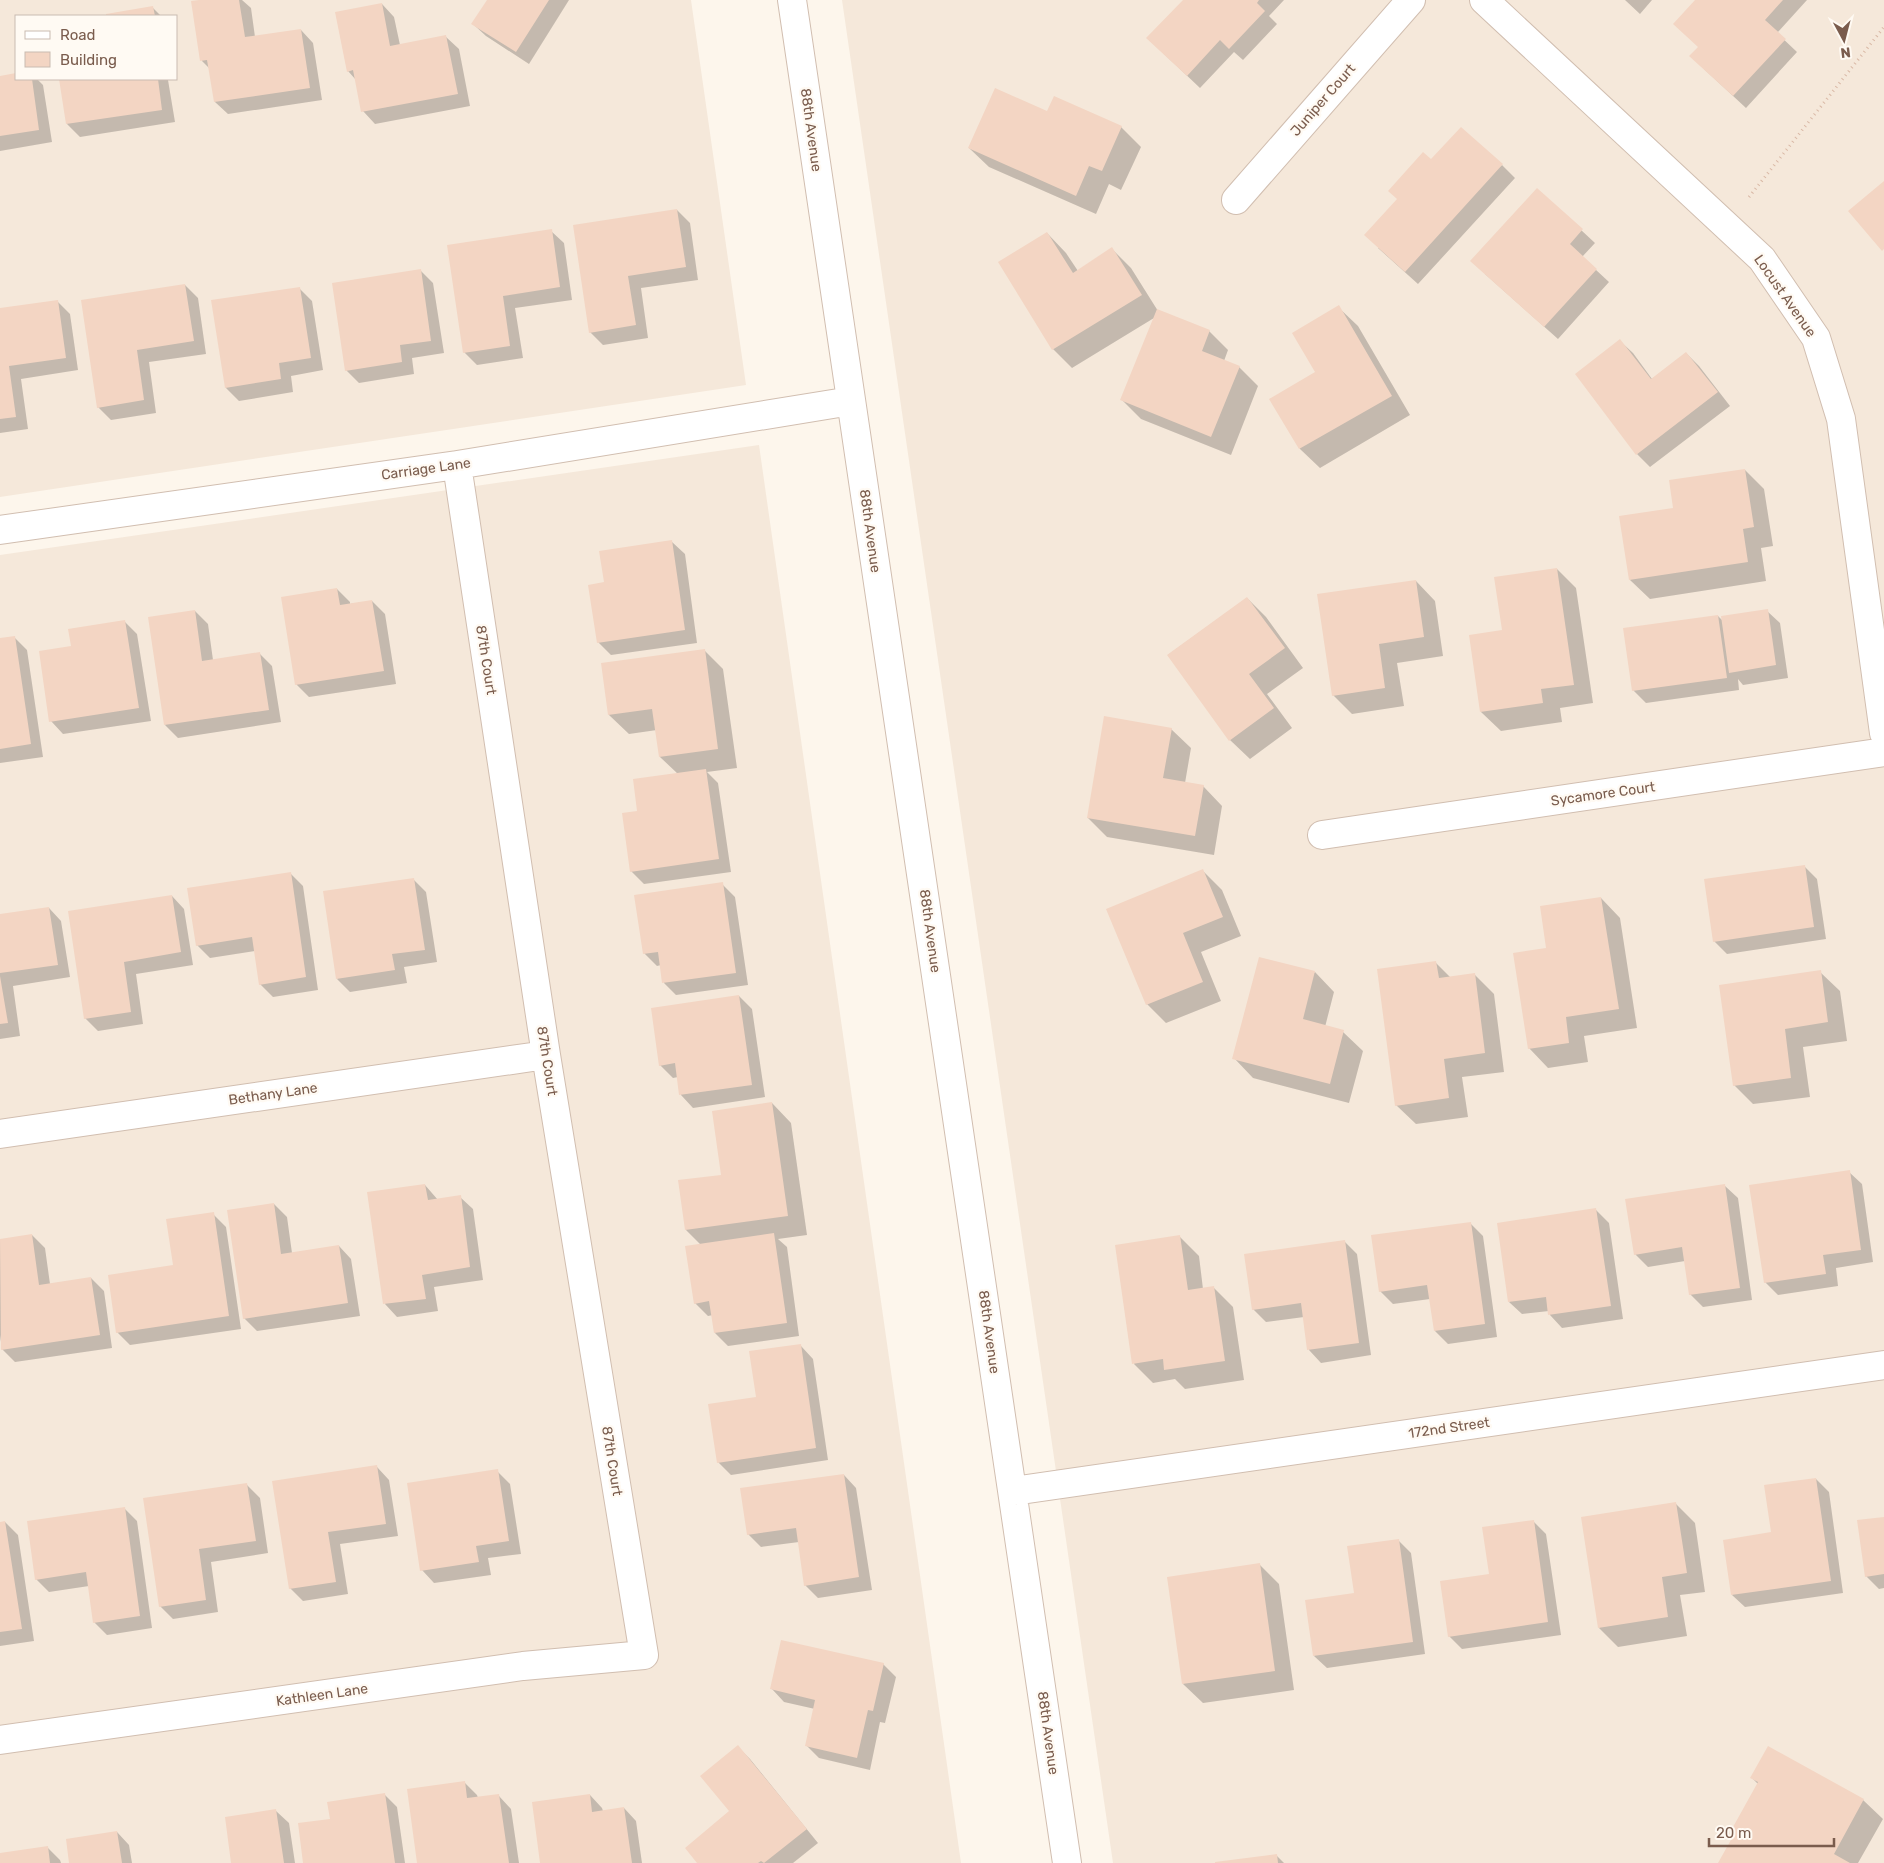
<svg xmlns="http://www.w3.org/2000/svg" width="1884" height="1863" viewBox="0 0 1884 1863" font-family="Rubik,sans-serif">
	<style>
		.residential { fill: #f5e8da; fill-rule: evenodd }
		.shadow { fill: #0003 }
		.building { fill: #f3d5c3 }
		.lines { fill: none; stroke-linecap: round; stroke-linejoin: round }
		.street-casing { stroke: #d1beb0; stroke-width: 30 }
		.path { stroke: #d9b8a5; stroke-width: 3; stroke-dasharray: 1 4; stroke-linecap: butt }
		.street { stroke: #fff; stroke-width: 28 }
		.labels { text-anchor: middle; dominant-baseline: central; stroke-width: 4.5; stroke-linejoin: round; paint-order: stroke }
		.street-label { font-size: 14px; fill: #7a5c4d; stroke: #fffaf3 }
	</style>
	<rect width="100%" height="100%" fill="#fdf6ec"/>
	<path class="residential" d="M 0,0 L 691,0 L 746,385 L 0,497 ZM 16,16 L 176,16 L 176,79 L 16,79 Z
		M 842,0 L 1884,0 L 1884,1863 L 1113,1863 Z
		M 759,445 L 961,1863 L 0,1863 L 0,555 Z"/>
	<path class="shadow" d="M 207,0 L 242,0 L 251,8 L 255,37 L 301,30 L 313,43 L 322,100 L 228,114 L 215,102 L 210,69 L 202,61 Z
		M 488,0 L 569,0 L 529,64 L 486,36 L 473,24 Z
		M 1184,0 L 1284,0 L 1269,16 L 1277,24 L 1243,60 L 1234,52 L 1200,88 L 1161,51 Z
		M 1625,0 L 1652,0 L 1640,14 Z
		M 1697,0 L 1807,0 L 1777,33 L 1797,52 L 1746,108 L 1704,69 L 1699,47 Z
		M 382,4 L 394,17 L 400,45 L 446,37 L 459,49 L 470,106 L 375,124 L 363,111 L 356,80 L 348,71 Z
		M 153,8 L 161,16 L 107,16 L 107,15 Z
		M 16,75 L 16,79 L 37,79 L 43,85 L 52,142 L 0,151 L 0,77 Z
		M 60,79 L 174,79 L 168,80 L 175,122 L 80,137 L 67,124 Z
		M 1054,98 L 1121,127 L 1141,147 L 1121,190 L 1109,184 L 1096,214 L 989,167 L 969,148 L 1048,112 Z
		M 1502,165 L 1515,178 L 1418,284 L 1378,248 Z
		M 1537,189 L 1595,243 L 1582,257 L 1609,282 L 1558,339 L 1485,274 Z
		M 677,210 L 690,223 L 698,280 L 641,288 L 648,338 L 603,345 L 590,332 L 574,226 Z
		M 551,231 L 564,243 L 572,300 L 515,308 L 523,358 L 477,365 L 464,352 L 449,246 Z
		M 1047,233 L 1066,253 L 1078,271 L 1112,249 L 1131,268 L 1158,311 L 1209,331 L 1228,350 L 1224,361 L 1239,367 L 1258,386 L 1231,455 L 1141,419 L 1122,400 L 1154,318 L 1072,368 L 1053,349 Z
		M 420,270 L 433,283 L 444,353 L 412,358 L 414,374 L 359,383 L 346,370 Z
		M 185,285 L 198,298 L 206,354 L 149,362 L 156,413 L 111,420 L 98,407 L 83,301 Z
		M 299,288 L 312,301 L 323,370 L 291,376 L 293,392 L 239,401 L 226,388 L 212,301 Z
		M 57,301 L 70,314 L 78,370 L 21,379 L 28,429 L 0,433 L 0,310 Z
		M 1338,307 L 1358,326 L 1410,415 L 1320,468 L 1300,449 L 1271,399 L 1317,372 Z
		M 1620,341 L 1633,353 L 1652,379 L 1686,353 L 1699,366 L 1730,406 L 1650,467 L 1637,454 Z
		M 1745,470 L 1764,489 L 1773,546 L 1761,548 L 1766,581 L 1650,599 L 1630,580 L 1675,509 Z
		M 672,542 L 685,554 L 697,643 L 611,655 L 598,642 Z
		M 1557,569 L 1576,588 L 1593,703 L 1560,708 L 1562,722 L 1501,731 L 1481,712 L 1503,631 Z
		M 1416,581 L 1435,601 L 1443,656 L 1397,663 L 1404,706 L 1352,714 L 1333,695 Z
		M 337,589 L 350,602 L 350,604 L 372,601 L 385,614 L 396,684 L 309,697 L 296,684 Z
		M 1247,598 L 1266,617 L 1303,668 L 1267,694 L 1292,728 L 1250,759 L 1230,740 L 1168,655 Z
		M 195,611 L 208,624 L 213,660 L 260,654 L 272,666 L 281,722 L 178,738 L 165,725 Z
		M 1767,611 L 1780,623 L 1788,678 L 1743,685 L 1738,679 L 1739,690 L 1646,703 L 1633,690 L 1718,616 L 1723,621 Z
		M 124,621 L 137,634 L 151,721 L 63,734 L 51,721 L 72,647 Z
		M 14,637 L 27,650 L 43,757 L 0,763 L 0,639 Z
		M 704,650 L 723,669 L 737,768 L 707,772 L 718,783 L 731,872 L 644,884 L 631,871 L 639,813 L 678,774 L 660,757 L 657,730 L 629,734 L 609,715 L 603,664 Z
		M 1171,729 L 1191,748 L 1185,783 L 1203,786 L 1222,806 L 1214,855 L 1107,837 L 1088,818 Z
		M 1804,866 L 1817,879 L 1826,939 L 1727,954 L 1714,941 Z
		M 1203,871 L 1222,890 L 1241,936 L 1201,952 L 1221,1001 L 1166,1023 L 1147,1004 Z
		M 290,873 L 303,886 L 318,990 L 273,997 L 260,984 L 255,951 L 210,958 L 197,945 Z
		M 413,879 L 426,892 L 437,962 L 404,967 L 407,983 L 350,992 L 337,979 Z
		M 722,884 L 735,897 L 748,985 L 676,995 L 664,983 L 661,965 L 657,966 L 644,953 Z
		M 172,896 L 184,909 L 193,965 L 136,974 L 143,1024 L 98,1031 L 85,1018 L 69,912 Z
		M 1601,898 L 1620,918 L 1637,1028 L 1584,1036 L 1588,1062 L 1548,1068 L 1529,1048 L 1547,949 Z
		M 49,908 L 61,921 L 70,977 L 13,986 L 20,1036 L 0,1039 L 0,915 Z
		M 1435,962 L 1451,978 L 1475,975 L 1494,994 L 1504,1072 L 1462,1077 L 1468,1117 L 1416,1124 L 1396,1105 Z
		M 1315,972 L 1334,992 L 1325,1027 L 1343,1032 L 1363,1051 L 1349,1103 L 1253,1078 L 1234,1058 Z
		M 1820,972 L 1840,991 L 1847,1041 L 1803,1047 L 1810,1097 L 1753,1104 L 1734,1085 Z
		M 739,996 L 752,1009 L 765,1097 L 693,1108 L 681,1095 L 678,1077 L 673,1078 L 660,1065 Z
		M 772,1103 L 791,1123 L 807,1235 L 778,1239 L 787,1247 L 799,1336 L 728,1346 L 715,1333 L 713,1315 L 708,1316 L 695,1303 L 701,1245 L 686,1230 L 679,1182 L 722,1176 Z
		M 1849,1172 L 1862,1184 L 1873,1262 L 1836,1268 L 1838,1286 L 1778,1295 L 1765,1282 Z
		M 425,1185 L 438,1200 L 460,1197 L 473,1209 L 483,1280 L 434,1287 L 438,1311 L 397,1317 L 385,1304 Z
		M 1725,1186 L 1738,1198 L 1752,1300 L 1703,1307 L 1690,1294 L 1685,1261 L 1648,1267 L 1635,1254 Z
		M 274,1204 L 287,1217 L 292,1253 L 339,1246 L 351,1259 L 360,1316 L 257,1331 L 244,1318 Z
		M 1596,1210 L 1609,1223 L 1623,1319 L 1562,1328 L 1550,1315 L 1549,1311 L 1522,1314 L 1509,1302 Z
		M 213,1214 L 226,1227 L 241,1329 L 130,1345 L 117,1332 L 175,1267 Z
		M 1470,1223 L 1483,1236 L 1497,1337 L 1448,1344 L 1435,1331 L 1430,1299 L 1393,1304 L 1380,1291 Z
		M 32,1235 L 45,1248 L 50,1284 L 91,1278 L 104,1291 L 112,1348 L 15,1362 L 2,1349 L 0,1335 L 0,1240 Z
		M 1179,1236 L 1199,1256 L 1203,1289 L 1213,1287 L 1233,1307 L 1244,1380 L 1185,1389 L 1175,1379 L 1153,1383 L 1134,1364 Z
		M 1344,1241 L 1357,1254 L 1371,1355 L 1321,1363 L 1309,1350 L 1304,1317 L 1266,1322 L 1253,1309 Z
		M 801,1346 L 813,1359 L 828,1460 L 731,1475 L 718,1462 L 757,1398 Z
		M 377,1467 L 389,1480 L 398,1536 L 340,1544 L 348,1594 L 303,1601 L 290,1588 L 274,1482 Z
		M 497,1471 L 510,1484 L 521,1554 L 488,1558 L 491,1575 L 434,1583 L 422,1570 Z
		M 844,1475 L 856,1488 L 872,1590 L 818,1598 L 805,1585 L 799,1542 L 761,1547 L 748,1534 Z
		M 1816,1479 L 1829,1492 L 1843,1593 L 1745,1607 L 1732,1595 L 1773,1533 Z
		M 247,1485 L 260,1498 L 268,1553 L 211,1562 L 218,1612 L 173,1619 L 160,1606 L 144,1499 Z
		M 1676,1504 L 1695,1523 L 1705,1592 L 1680,1595 L 1687,1636 L 1618,1647 L 1599,1628 Z
		M 124,1508 L 137,1521 L 152,1628 L 107,1635 L 94,1622 L 89,1586 L 49,1592 L 36,1579 Z
		M 1884,1518 L 1884,1588 L 1879,1589 L 1866,1576 Z
		M 1533,1521 L 1546,1534 L 1561,1635 L 1462,1649 L 1449,1636 Z
		M 5,1522 L 18,1535 L 34,1641 L 0,1646 L 0,1523 Z
		M 1398,1540 L 1411,1553 L 1425,1654 L 1327,1668 L 1314,1656 L 1355,1595 Z
		M 1259,1564 L 1279,1584 L 1294,1690 L 1203,1703 L 1183,1684 Z
		M 883,1664 L 896,1677 L 885,1723 L 880,1722 L 870,1770 L 819,1758 L 806,1745 L 815,1709 L 784,1702 L 772,1689 Z
		M 738,1747 L 750,1759 L 818,1843 L 793,1863 L 698,1863 L 731,1812 Z
		M 1752,1778 L 1863,1800 L 1883,1819 L 1858,1863 L 1719,1863 L 1733,1839 L 1729,1836 L 1758,1784 Z
		M 465,1783 L 477,1795 L 478,1798 L 499,1796 L 511,1809 L 519,1863 L 418,1863 Z
		M 384,1794 L 397,1807 L 405,1863 L 305,1863 L 331,1821 Z
		M 590,1795 L 602,1808 L 603,1811 L 624,1808 L 636,1821 L 642,1863 L 542,1863 Z
		M 276,1811 L 289,1823 L 295,1863 L 233,1863 Z
		M 117,1832 L 129,1845 L 132,1863 L 70,1863 Z
		M 47,1847 L 60,1860 L 61,1863 L 0,1863 L 0,1854 Z
		M 1276,1855 L 1284,1863 L 1215,1863 Z"/>
	<path class="building" d="M 199,0 L 239,0 L 245,37 L 301,29 L 310,88 L 214,102 L 207,60 L 200,61 L 191,1 Z
		M 487,0 L 549,0 L 516,52 L 471,24 Z
		M 1183,0 L 1259,0 L 1257,3 L 1265,11 L 1229,49 L 1220,40 L 1187,76 L 1146,38 Z
		M 1695,0 L 1783,0 L 1765,20 L 1786,39 L 1733,96 L 1689,56 L 1698,47 L 1673,24 Z
		M 382,3 L 390,46 L 446,35 L 458,94 L 361,112 L 353,70 L 347,72 L 335,12 Z
		M 153,6 L 155,16 L 106,16 L 106,14 Z
		M 16,73 L 16,79 L 32,79 L 39,130 L 0,136 L 0,76 Z
		M 59,79 L 158,79 L 162,110 L 66,124 Z
		M 995,88 L 1047,111 L 1054,96 L 1122,126 L 1102,171 L 1089,166 L 1076,196 L 968,148 Z
		M 1461,127 L 1503,164 L 1405,272 L 1364,235 L 1397,199 L 1388,191 L 1423,152 L 1431,159 Z
		M 1884,181 L 1884,249 L 1882,251 L 1848,211 Z
		M 1537,188 L 1583,229 L 1570,244 L 1597,269 L 1544,327 L 1470,261 Z
		M 677,209 L 686,267 L 628,276 L 636,325 L 589,333 L 573,225 Z
		M 552,229 L 560,287 L 503,296 L 510,346 L 463,353 L 447,245 Z
		M 1047,232 L 1073,273 L 1112,247 L 1142,295 L 1052,350 L 998,262 Z
		M 421,269 L 431,341 L 400,345 L 402,362 L 345,371 L 332,283 Z
		M 185,284 L 194,341 L 137,350 L 144,400 L 97,408 L 81,300 Z
		M 300,287 L 311,358 L 279,363 L 281,379 L 225,388 L 211,300 Z
		M 58,300 L 66,358 L 9,366 L 16,417 L 0,419 L 0,308 Z
		M 1339,305 L 1392,396 L 1299,449 L 1269,399 L 1315,372 L 1292,333 Z
		M 1157,309 L 1210,330 L 1202,351 L 1240,366 L 1211,437 L 1120,400 Z
		M 1620,339 L 1651,379 L 1686,352 L 1718,392 L 1636,455 L 1575,374 Z
		M 1745,469 L 1754,527 L 1743,529 L 1748,562 L 1629,580 L 1619,516 L 1673,508 L 1669,480 Z
		M 672,540 L 685,630 L 597,643 L 588,585 L 604,582 L 599,551 Z
		M 1557,568 L 1574,685 L 1541,689 L 1543,703 L 1480,712 L 1469,635 L 1502,630 L 1494,577 Z
		M 1416,580 L 1424,637 L 1379,644 L 1385,688 L 1332,696 L 1317,594 Z
		M 337,588 L 340,605 L 372,600 L 384,671 L 295,685 L 281,597 Z
		M 1247,597 L 1285,648 L 1249,674 L 1274,708 L 1229,741 L 1167,655 Z
		M 1768,609 L 1776,665 L 1729,673 L 1721,616 Z
		M 195,610 L 202,661 L 260,652 L 269,710 L 164,725 L 148,617 Z
		M 1718,615 L 1727,678 L 1632,691 L 1623,628 Z
		M 125,620 L 139,708 L 49,722 L 39,651 L 71,646 L 68,629 Z
		M 15,636 L 31,744 L 0,749 L 0,638 Z
		M 705,649 L 718,749 L 659,757 L 652,709 L 608,715 L 601,663 Z
		M 1104,716 L 1172,728 L 1163,778 L 1204,785 L 1195,836 L 1087,818 Z
		M 706,769 L 719,859 L 630,872 L 622,813 L 637,811 L 633,779 Z
		M 1805,865 L 1814,927 L 1713,942 L 1704,879 Z
		M 1203,869 L 1223,917 L 1183,933 L 1203,982 L 1146,1005 L 1106,909 Z
		M 291,872 L 306,977 L 259,985 L 252,937 L 196,946 L 187,888 Z
		M 414,878 L 425,950 L 392,954 L 395,970 L 336,979 L 323,891 Z
		M 723,882 L 736,973 L 662,983 L 658,952 L 643,954 L 634,895 Z
		M 172,895 L 181,952 L 124,962 L 131,1012 L 84,1019 L 68,911 Z
		M 1601,897 L 1619,1009 L 1566,1017 L 1569,1043 L 1528,1049 L 1513,953 L 1546,948 L 1540,906 Z
		M 49,907 L 58,965 L 0,973 L 0,914 Z
		M 1259,957 L 1315,971 L 1303,1019 L 1344,1030 L 1330,1084 L 1232,1059 Z
		M 1436,961 L 1439,978 L 1475,973 L 1485,1053 L 1444,1059 L 1449,1098 L 1395,1106 L 1377,969 Z
		M 1821,970 L 1828,1022 L 1785,1029 L 1791,1078 L 1733,1086 L 1719,985 Z
		M 0,976 L 8,1023 L 0,1024 Z
		M 739,995 L 752,1085 L 679,1095 L 675,1063 L 659,1066 L 651,1008 Z
		M 772,1102 L 788,1216 L 685,1230 L 678,1180 L 721,1175 L 712,1111 Z
		M 1850,1170 L 1861,1250 L 1823,1255 L 1826,1274 L 1764,1283 L 1749,1185 Z
		M 425,1184 L 428,1200 L 461,1195 L 470,1267 L 422,1275 L 426,1299 L 383,1304 L 367,1192 Z
		M 1725,1184 L 1740,1288 L 1689,1295 L 1682,1247 L 1634,1255 L 1625,1199 Z
		M 274,1203 L 281,1254 L 339,1245 L 348,1303 L 243,1319 L 227,1210 Z
		M 1596,1208 L 1611,1306 L 1548,1315 L 1546,1297 L 1508,1302 L 1497,1223 Z
		M 214,1212 L 229,1316 L 116,1333 L 108,1275 L 173,1265 L 166,1219 Z
		M 1471,1222 L 1485,1324 L 1434,1331 L 1427,1285 L 1379,1292 L 1371,1235 Z
		M 774,1233 L 787,1323 L 714,1333 L 709,1301 L 694,1304 L 685,1246 Z
		M 32,1234 L 39,1285 L 91,1277 L 100,1335 L 1,1350 L 0,1239 Z
		M 1180,1235 L 1188,1290 L 1214,1286 L 1225,1361 L 1164,1370 L 1163,1359 L 1132,1364 L 1115,1245 Z
		M 1345,1240 L 1359,1343 L 1307,1350 L 1301,1303 L 1252,1310 L 1244,1254 Z
		M 801,1344 L 816,1448 L 717,1463 L 708,1404 L 756,1397 L 749,1351 Z
		M 377,1465 L 386,1524 L 328,1532 L 336,1582 L 289,1589 L 272,1481 Z
		M 498,1469 L 509,1541 L 476,1546 L 479,1562 L 420,1571 L 407,1483 Z
		M 844,1474 L 859,1577 L 804,1586 L 796,1528 L 747,1535 L 740,1488 Z
		M 1816,1478 L 1831,1581 L 1731,1595 L 1723,1540 L 1771,1532 L 1764,1485 Z
		M 247,1483 L 256,1541 L 199,1549 L 206,1600 L 159,1607 L 143,1498 Z
		M 1676,1502 L 1687,1573 L 1662,1577 L 1668,1617 L 1598,1628 L 1581,1517 Z
		M 125,1507 L 140,1616 L 93,1623 L 86,1572 L 35,1580 L 27,1521 Z
		M 1884,1517 L 1884,1574 L 1865,1577 L 1857,1520 Z
		M 1534,1520 L 1548,1622 L 1448,1637 L 1440,1581 L 1489,1574 L 1482,1527 Z
		M 5,1521 L 22,1629 L 0,1632 L 0,1522 Z
		M 1399,1539 L 1413,1642 L 1313,1656 L 1305,1600 L 1354,1593 L 1347,1546 Z
		M 1260,1563 L 1275,1671 L 1182,1684 L 1167,1577 Z
		M 781,1640 L 884,1663 L 873,1711 L 868,1710 L 857,1758 L 805,1746 L 815,1700 L 770,1689 Z
		M 738,1745 L 807,1829 L 764,1863 L 761,1861 L 758,1863 L 697,1863 L 685,1848 L 729,1811 L 700,1776 Z
		M 1768,1746 L 1864,1799 L 1834,1854 L 1850,1863 L 1718,1863 L 1732,1838 L 1728,1836 L 1758,1782 L 1750,1778 Z
		M 465,1781 L 467,1798 L 499,1794 L 509,1863 L 417,1863 L 407,1789 Z
		M 385,1793 L 395,1863 L 303,1863 L 298,1823 L 330,1819 L 327,1802 Z
		M 590,1794 L 592,1812 L 624,1807 L 632,1863 L 540,1863 L 532,1802 Z
		M 276,1809 L 284,1863 L 231,1863 L 225,1817 Z
		M 117,1831 L 122,1863 L 69,1863 L 66,1839 Z
		M 48,1846 L 50,1863 L 0,1863 L 0,1853 Z
		M 1277,1854 L 1278,1863 L 1215,1863 L 1215,1862 Z"/>
	<g class="lines">
		<g class="street-casing">
			<path id="street" d="M 792,0 L 1067,1863
				M 1484,0 L 1762,259 L 1816,338 L 1841,419 L 1884,733
				M 1236,200 L 1411,0
				M 0,530 L 457,465 L 851,401
				M 1322,835 L 1884,752
				M 0,1134 L 546,1055
				M 1013,1491 L 1884,1365
				M 0,1740 L 523,1666 L 644,1655 L 546,1055 L 457,465"/>
		</g>
		<path class="path" d="M 1749,197 L 1884,27"/>
		<use href="#street" class="street"/>
	</g>
	<g class="labels">
		<g class="street-label">
			<text transform="translate(1323 100) rotate(-49)">Juniper Court</text>
			<text transform="translate(811 130) rotate(82)">88th Avenue</text>
			<text transform="translate(1785 296) rotate(55)">Locust Avenue</text>
			<text transform="translate(426 469) rotate(-8)">Carriage Lane</text>
			<text transform="translate(870 531) rotate(82)">88th Avenue</text>
			<text transform="translate(486 660) rotate(81)">87th Court</text>
			<text transform="translate(1603 794) rotate(-8)">Sycamore Court</text>
			<text transform="translate(930 931) rotate(82)">88th Avenue</text>
			<text transform="translate(547 1061) rotate(81)">87th Court</text>
			<text transform="translate(273 1094) rotate(-8)">Bethany Lane</text>
			<text transform="translate(989 1332) rotate(82)">88th Avenue</text>
			<text transform="translate(1449 1428) rotate(-8)">172nd Street</text>
			<text transform="translate(612 1461) rotate(81)">87th Court</text>
			<text transform="translate(322 1695) rotate(-8)">Kathleen Lane</text>
			<text transform="translate(1048 1733) rotate(82)">88th Avenue</text>
		</g>
	</g>
	<rect x="15" y="15" width="162" height="65" fill="#fffaf3" stroke="#cabbb1"/>
	<rect x="25" y="31" width="25" height="8" fill="#ffffff" stroke="#cabbb1"/>
	<text x="60" y="40" font-size="15" fill="#7a5c4d">Road</text>
	<rect x="25" y="52" width="25" height="15" fill="#f3d5c3" stroke="#cabbb1"/>
	<text x="60" y="65" font-size="15" fill="#7a5c4d">Building</text>
	<g transform="translate(1844 40) rotate(173)" stroke="#fffaf3" stroke-width="4" paint-order="stroke">
	<path d="M0-4L9 19L0 12L-9 19Z" fill="#7a5c4d"/>
	<text y="-8" font-size="14" font-weight="bold" text-anchor="middle" fill="#7a5c4d">N</text>
	</g>
	<path d="M1709 1838v8h125v-8" fill="none" stroke="#7a5c4d" stroke-width="2.5"/>
	<text x="1716" y="1838" font-size="15" fill="#7a5c4d" stroke="#fffaf3" stroke-width="4" paint-order="stroke">20 m</text>
</svg>
